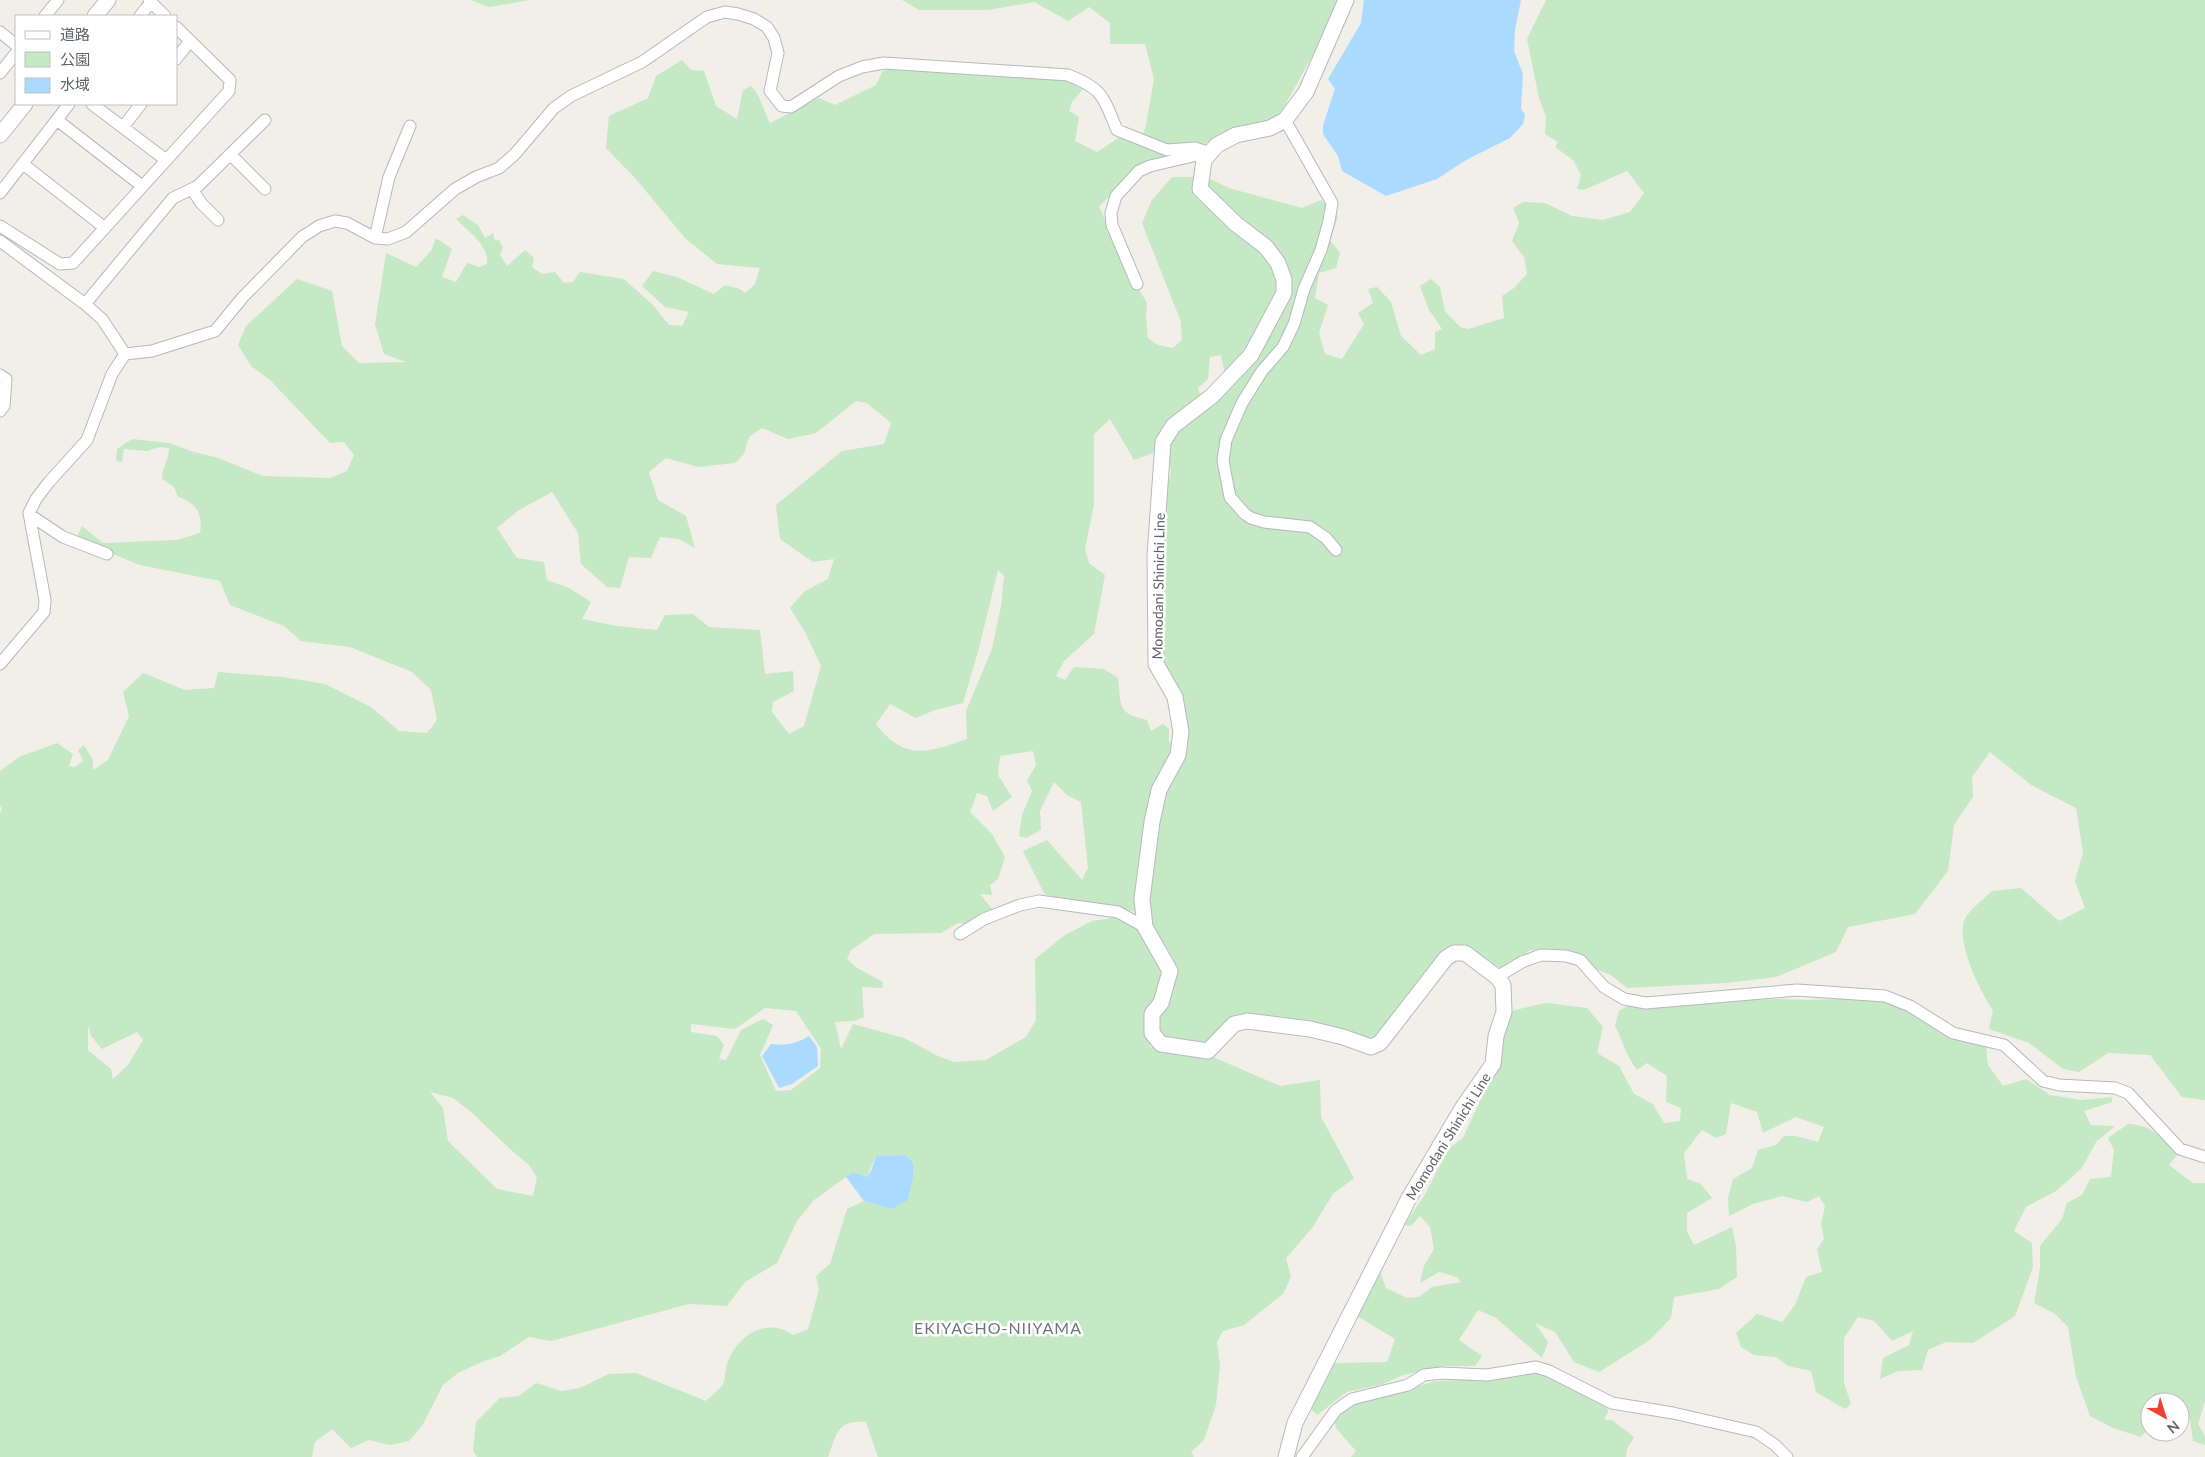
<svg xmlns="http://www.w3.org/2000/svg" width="2205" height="1457" viewBox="0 0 2205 1457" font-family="Lato,'Noto Sans JP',sans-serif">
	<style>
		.green { fill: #c5e8c5; fill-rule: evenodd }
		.water { fill: #aadaff }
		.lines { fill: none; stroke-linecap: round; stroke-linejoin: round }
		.street-casing { stroke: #b5b8bc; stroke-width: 13 }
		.secondary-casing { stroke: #b6babf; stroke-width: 17 }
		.street { stroke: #fff; stroke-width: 11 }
		.secondary { stroke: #fff; stroke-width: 15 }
		.labels { text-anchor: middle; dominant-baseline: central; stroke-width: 5; stroke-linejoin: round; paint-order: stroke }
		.street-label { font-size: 14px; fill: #5f6368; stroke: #fff }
		.quarter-label { font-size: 16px; letter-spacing: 1px; fill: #70757a; stroke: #fff }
	</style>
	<rect width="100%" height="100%" fill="#f1efe8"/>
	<path class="green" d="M 470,0 L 530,0 L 489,7 Z
		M 902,0 L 1343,0 L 1283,109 L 1268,124 L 1231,133 L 1204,144 L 1172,147 L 1142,137 L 1146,125 L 1154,79 L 1145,44 L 1110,44 L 1110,23 L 1089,7 L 1068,21 L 1034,2 L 988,10 L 919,10 Z
		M 1546,0 L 2205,0 L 2205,1100 L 2182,1097 L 2150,1055 L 2108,1053 L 2079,1072 L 2063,1069 L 2029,1043 L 1989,1029 L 1993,1010 C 1980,992 1955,941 1965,919 C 1968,911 1985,898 1992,891 L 2021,888 L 2059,921 L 2085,908 L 2075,881 L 2083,852 L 2076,808 L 2031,785 L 1990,752 L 1972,777 L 1973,797 L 1954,825 L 1948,871 L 1915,914 L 1848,927 L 1836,952 L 1776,977 L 1726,983 L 1627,988 L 1611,975 L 1544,949 L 1528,951 L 1506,975 L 1499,967 L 1464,945 L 1444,951 L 1412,989 L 1371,1045 L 1329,1027 L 1252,1019 L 1230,1021 L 1205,1048 L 1164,1042 L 1155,1028 L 1177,970 L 1173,958 L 1151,922 L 1146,903 L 1154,820 L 1162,795 L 1181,764 L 1187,739 L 1177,693 L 1159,664 L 1158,591 L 1163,587 L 1158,562 L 1165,487 L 1170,478 L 1171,469 L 1167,459 L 1166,449 L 1178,429 L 1233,387 L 1238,372 L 1225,374 L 1221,355 L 1210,357 L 1208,379 L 1198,388 L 1202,400 L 1169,422 L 1155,452 L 1134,460 L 1110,419 L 1094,434 L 1094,504 L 1085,549 L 1089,563 L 1105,575 L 1094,634 L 1064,661 L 1056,676 L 1065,680 L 1074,667 L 1104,669 L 1118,678 C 1121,705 1117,714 1147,720 L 1151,731 L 1163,724 L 1169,729 L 1169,742 L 1178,743 L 1148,816 L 1141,898 L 1144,921 L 1133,911 L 1106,905 L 1076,909 L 1063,907 L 1044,893 L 1023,851 L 1047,840 L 1082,880 L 1088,868 L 1081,802 L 1067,795 L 1054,782 L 1040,811 L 1041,830 L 1026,838 L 1019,836 L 1022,815 L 1032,791 L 1027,781 L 1036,765 L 1033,751 L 1000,756 L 998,775 L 1012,797 L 993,811 L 987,796 L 977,793 L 970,812 L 992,834 L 1005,857 L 998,879 L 990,885 L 992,895 L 980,894 L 992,909 L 981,926 L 958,923 L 941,933 L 874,934 L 851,950 L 847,959 L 857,968 L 883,982 L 882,988 L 862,987 L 864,1017 L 854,1021 L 835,1022 L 841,1049 L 853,1024 L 904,1038 L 938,1056 L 954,1062 L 986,1060 L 1026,1037 L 1036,1020 L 1035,959 L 1065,935 L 1092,921 L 1118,917 L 1130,920 L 1138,927 L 1165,970 L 1147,1022 L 1150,1047 L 1211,1056 L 1280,1086 L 1320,1080 L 1321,1117 L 1354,1178 L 1333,1194 L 1312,1228 L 1286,1258 L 1291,1277 L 1283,1294 L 1244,1325 L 1223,1331 L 1217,1342 L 1220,1365 L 1216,1405 L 1204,1440 L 1191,1452 L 1194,1457 L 878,1457 L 866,1422 C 837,1420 837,1433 828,1457 L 477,1457 L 473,1451 L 476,1422 L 500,1398 L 519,1396 L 536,1383 L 561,1391 L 580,1388 L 609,1374 L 636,1373 L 706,1401 C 711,1396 719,1390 723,1384 C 726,1377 725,1368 728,1361 C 739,1334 767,1317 793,1335 L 808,1329 L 819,1290 L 816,1276 L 830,1264 L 847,1209 L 864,1201 L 892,1209 L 908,1200 L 913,1178 L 914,1164 L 906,1155 L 876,1156 L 867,1177 L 853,1172 L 814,1200 L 797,1221 L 777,1263 L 745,1282 L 727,1306 L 689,1304 L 551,1341 L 529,1337 L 500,1356 L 484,1361 L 458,1373 L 443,1385 L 422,1426 L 409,1441 L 390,1445 L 369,1440 L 351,1448 L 332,1429 L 315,1442 L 312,1457 L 0,1457 L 0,814 L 2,808 L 0,806 L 0,771 L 19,757 L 57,743 L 73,754 L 69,766 L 75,767 L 83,761 L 78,750 L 84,745 L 93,760 L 93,770 L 108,760 L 129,716 L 123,692 L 143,673 L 185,690 L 214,688 L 218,672 L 283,677 L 325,684 L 371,707 L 399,731 L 427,733 L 437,720 L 431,690 L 412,672 L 350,647 L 301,641 L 284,626 L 230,605 L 220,581 L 140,565 L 76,539 L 82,526 L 103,543 L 177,540 L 200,533 C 203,514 197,503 178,497 L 174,487 L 162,479 C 162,467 169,461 169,448 L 160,447 L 147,451 L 124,449 L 122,462 L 116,461 L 117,449 L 132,439 L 169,443 L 194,452 L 215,457 L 263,476 L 330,478 L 347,471 L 354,455 L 344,442 L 330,443 L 269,379 L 251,366 L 238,345 L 246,326 L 297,279 L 332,291 L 342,346 L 359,363 L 406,362 L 384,354 L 375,324 L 386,253 L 416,267 L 431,251 L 436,238 L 452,249 L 442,277 L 456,282 L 467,263 L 480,267 L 487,264 C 489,245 468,231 456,219 L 463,215 L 478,225 L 485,238 L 493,233 L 495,241 L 499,240 L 503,248 L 500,255 L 507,266 L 525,250 L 534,258 L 532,267 L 542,274 L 555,272 L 564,283 L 573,282 L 580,272 L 624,279 L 653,305 L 669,325 L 682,326 L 689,312 L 665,307 L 642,286 L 653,271 L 677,277 L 714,294 L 725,285 L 740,289 L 745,293 L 755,284 L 760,268 L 717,264 L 685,238 L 635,178 L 606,148 L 609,116 L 648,98 L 656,76 L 682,60 L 691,70 L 704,71 L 716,106 L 737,119 L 743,90 L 751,86 C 761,96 763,110 770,123 L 819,98 L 835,105 L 876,85 L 882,72 L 895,65 L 1070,79 L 1085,87 L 1072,102 L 1069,111 L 1079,117 L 1075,141 L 1097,152 L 1123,135 L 1167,152 L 1193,150 L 1130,171 L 1115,192 L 1099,206 L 1122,261 L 1147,303 L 1146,315 L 1148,338 L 1158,345 L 1173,348 L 1182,340 L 1181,322 L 1142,223 L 1152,200 L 1172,177 L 1205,177 L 1232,189 L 1302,208 L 1321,200 L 1338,216 L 1330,240 L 1340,253 L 1336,268 L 1319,273 L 1315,298 L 1328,305 L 1319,333 L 1325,354 L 1342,359 L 1364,324 L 1358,313 L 1373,303 L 1368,289 L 1377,287 L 1391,302 L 1401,336 L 1421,355 L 1435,349 L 1435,332 L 1442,329 L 1429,310 L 1420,286 L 1431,279 L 1440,287 L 1445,311 L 1460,327 L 1468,329 L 1504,318 L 1502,296 L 1514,288 L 1527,274 L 1524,257 L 1512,241 L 1519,223 L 1513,208 L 1523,202 L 1545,203 L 1572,216 L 1603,220 L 1630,212 L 1644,193 L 1627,171 L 1584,190 L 1577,189 L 1581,175 L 1573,160 L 1555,147 L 1558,142 L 1545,134 L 1546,117 L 1539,98 L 1527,39 ZM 856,401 L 867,403 L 891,423 L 884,444 L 842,451 L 776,505 L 780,539 L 813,562 L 834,559 L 828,579 L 805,591 L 790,608 L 806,634 L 821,666 L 804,726 L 789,734 L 772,712 L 773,702 L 794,691 L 793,671 L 765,674 L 760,630 L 709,627 L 693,614 L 665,615 L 657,630 L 617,626 L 582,619 L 591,602 L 569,588 L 547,580 L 544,562 L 517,558 L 497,528 L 519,510 L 552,492 L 578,533 L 581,564 L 607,587 L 620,588 L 629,557 L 651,558 L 660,537 L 679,539 L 695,548 L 686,516 L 658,500 L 649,472 L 666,458 L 698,467 L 735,463 L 744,454 L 749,437 L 762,428 L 788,439 L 816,433 ZM 998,570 L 1004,576 L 1001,606 L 992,649 L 966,711 L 967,739 C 928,753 904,761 876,724 L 890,704 L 916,718 L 935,710 L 963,703 L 979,648 ZM 765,1008 L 796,1011 L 821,1049 L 820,1068 L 791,1090 L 776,1091 L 760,1055 L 773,1025 L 763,1019 L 741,1030 L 726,1060 L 719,1059 L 724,1045 L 717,1036 L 691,1032 L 691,1024 L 735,1029 ZM 88,1025 L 91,1036 L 102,1049 L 137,1032 L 143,1040 L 128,1065 L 113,1079 L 111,1069 L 88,1050 ZM 430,1092 L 453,1098 L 471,1112 L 510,1149 L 529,1165 L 537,1178 L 533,1196 L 497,1189 L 448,1141 L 443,1108 Z
		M 1870,998 L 1898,1004 L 1954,1036 L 1986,1047 L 1988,1065 L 2003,1086 L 2026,1079 L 2050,1095 L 2081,1100 L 2112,1097 L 2112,1102 L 2084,1111 L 2091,1125 L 2115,1126 L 2096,1142 L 2082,1168 L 2056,1191 L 2026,1207 L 2014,1231 L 2032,1243 L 2033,1267 L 2015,1316 L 1973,1343 L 1946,1342 L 1928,1350 L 1922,1370 L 1898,1371 L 1880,1379 L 1883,1358 L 1909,1345 L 1913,1331 L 1892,1341 L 1874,1321 L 1858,1317 L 1844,1338 L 1844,1383 L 1851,1404 L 1845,1409 L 1816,1392 L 1811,1371 L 1788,1366 L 1776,1357 L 1754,1355 L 1741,1347 L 1736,1333 L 1757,1314 L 1782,1322 L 1795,1305 L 1806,1277 L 1822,1272 L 1817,1249 L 1824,1239 L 1821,1224 L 1825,1206 L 1819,1196 L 1807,1202 L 1782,1196 L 1753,1204 L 1729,1216 L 1728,1198 L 1733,1179 L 1752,1168 L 1758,1150 L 1776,1145 L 1784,1136 L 1796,1136 L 1818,1142 L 1824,1127 L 1796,1117 L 1763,1133 L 1757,1112 L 1731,1103 L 1726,1134 L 1716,1138 L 1702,1130 L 1684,1153 L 1687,1179 L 1701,1184 L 1712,1198 L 1687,1213 L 1687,1231 L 1694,1245 L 1732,1227 L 1736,1246 L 1737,1277 L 1719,1289 L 1674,1297 L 1671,1318 L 1650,1340 L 1599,1372 L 1574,1362 L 1555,1332 L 1535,1323 L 1548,1342 L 1542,1358 L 1496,1318 L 1478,1310 L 1459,1340 L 1482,1356 L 1475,1366 L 1443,1366 L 1403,1375 L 1383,1384 L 1347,1392 L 1317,1415 L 1309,1407 L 1334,1363 L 1387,1362 L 1395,1339 L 1357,1316 L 1380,1272 L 1386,1288 L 1407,1298 L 1419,1297 L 1432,1287 L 1461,1282 L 1457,1277 L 1439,1272 L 1420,1283 L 1424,1266 L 1434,1249 L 1430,1227 L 1420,1216 L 1411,1226 L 1404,1225 L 1424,1196 L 1449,1148 L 1463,1138 L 1496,1066 L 1499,1034 L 1511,1011 L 1546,1003 L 1587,1008 L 1603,1027 L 1597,1053 L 1619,1066 L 1634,1094 L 1653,1104 L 1664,1123 L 1680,1121 L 1681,1108 L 1666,1102 L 1667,1076 L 1647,1063 L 1637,1070 C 1626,1056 1623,1041 1615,1026 L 1619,1011 L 1629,1005 L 1777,999 L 1811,1000 Z
		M 2128,1124 C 2153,1125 2161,1137 2177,1155 L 2169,1165 L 2193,1183 L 2205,1183 L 2205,1401 L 2198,1424 L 2205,1436 L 2205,1445 L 2193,1441 L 2190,1419 L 2180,1427 L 2180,1402 L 2150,1402 L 2150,1430 L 2147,1430 L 2141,1437 L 2113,1428 L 2090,1416 L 2076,1377 L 2068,1327 L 2055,1314 L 2034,1303 L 2040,1268 L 2040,1246 L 2062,1219 L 2067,1203 L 2082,1195 L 2090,1179 L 2111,1177 L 2114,1150 L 2108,1138 Z
		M 1510,1371 L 1547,1373 L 1606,1403 L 1608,1412 L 1604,1420 L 1612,1420 L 1634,1437 L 1627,1449 L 1626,1457 L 1351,1457 L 1356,1451 L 1336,1428 L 1334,1418 L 1361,1398 L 1414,1388 L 1434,1381 L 1488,1379 Z"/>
	<path class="water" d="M 1364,0 L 1521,0 L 1515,30 L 1514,51 L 1523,74 L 1521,109 L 1525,114 L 1523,124 L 1510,138 L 1466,160 L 1437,179 L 1386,196 L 1342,171 L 1338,156 L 1323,134 L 1323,125 L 1335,89 L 1328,79 L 1361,23 Z
		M 809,1036 L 817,1047 L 818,1066 L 792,1084 L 779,1088 L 762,1056 L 771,1044 C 785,1046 796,1044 809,1036 Z
		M 906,1155 L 914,1164 L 913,1178 L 908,1200 L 892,1209 L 864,1201 L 846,1177 L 853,1172 L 867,1177 L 871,1171 L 876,1156 Z"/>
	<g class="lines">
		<g class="street-casing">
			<path id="street" d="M 149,0 L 165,16
				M 45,16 L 58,0
				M 140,16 L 151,2
				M 0,32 L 16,45
				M 176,59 L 190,41
				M 0,73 L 16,53
				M 92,104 L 166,160
				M 57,120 L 142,186
				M 1285,120 L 1332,203 L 1329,221 L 1321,250 L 1304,289 L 1294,324 L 1283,347 L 1262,371 L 1242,403 L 1226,440 L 1223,461 L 1230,497 L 1245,514 L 1251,518 L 1264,522 L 1310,527 L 1326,538 L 1336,550
				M 123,127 L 141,104
				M 230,154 L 265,189
				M 23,164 L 105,228
				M 192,189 L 201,203 L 218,220
				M 0,193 L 69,104
				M 0,226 L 60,264 L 73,263 L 229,91 L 230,80 L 176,27
				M 375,238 L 389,177 L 410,126
				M 0,241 L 85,304 L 102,319 L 125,354
				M 1137,284 L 1112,225 L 1111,213 L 1116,196 L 1139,171 L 1150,166 L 1206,153
				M 85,304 L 173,198 L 198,186 L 265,120
				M 0,375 L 6,379 L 4,406 L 0,411
				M 30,515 L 63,537 L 107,554
				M 0,664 L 44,612 L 45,600 L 29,513 L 36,499 L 49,482 L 87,440 L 112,374 L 125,354 L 152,351 L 215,331 L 243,297 L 302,237 L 319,226 L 335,221 L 347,223 L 375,238 L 388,239 L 406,232 L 455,189 L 476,177 L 499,168 L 515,154 L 554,108 L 571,96 L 642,62 L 707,17 L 725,12 L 738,14 L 754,19 L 767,27 L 774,38 L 778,53 L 770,91 L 782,106 L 791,107 L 839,76 L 862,67 L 884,63 L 1068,75 C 1104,89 1103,97 1117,130 L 1167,150 L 1195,148 L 1210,153
				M 960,934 L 984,919 L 1020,905 L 1039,901 L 1118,912 L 1145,927
				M 1497,977 L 1522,962 L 1541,955 L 1566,956 L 1580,960 L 1604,987 L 1624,999 L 1646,1003 L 1797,990 L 1885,996 L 1910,1006 L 1953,1033 L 2004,1045 L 2043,1081 L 2059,1085 L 2115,1088 L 2128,1093 L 2180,1149 L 2205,1157
				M 1302,1457 L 1336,1410 L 1352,1399 L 1408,1385 L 1424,1375 L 1441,1373 L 1487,1375 L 1536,1367 L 1549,1371 L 1612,1403 L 1673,1413 L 1756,1432 L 1775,1445 L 1787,1457"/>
		</g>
		<g class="secondary-casing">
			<path id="secondary" d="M 95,16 L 108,0
				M 0,135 L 25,104
				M 1286,1457 L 1295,1423 L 1409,1198 L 1463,1107 L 1493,1064 L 1496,1036 L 1504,1012 L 1503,985 L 1497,977 L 1465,953 L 1454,953 L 1446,958 L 1380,1043 L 1371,1047 L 1343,1037 L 1310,1029 L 1247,1021 L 1234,1024 L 1208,1051 L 1161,1044 L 1152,1033 L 1152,1014 L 1161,1003 L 1170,971 L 1145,927 L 1142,899 L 1152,822 L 1159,790 L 1178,755 L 1181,732 L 1175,697 L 1156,664 L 1155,556 L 1163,442 L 1173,426 L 1212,396 L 1251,355 L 1284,293 L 1284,280 L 1278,263 L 1266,247 L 1236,224 L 1200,189 L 1204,160 L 1217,145 L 1236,135 L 1270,128 L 1285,120 L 1306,92 L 1346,0"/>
		</g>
		<use href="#street" class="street"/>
		<use href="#secondary" class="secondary"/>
	</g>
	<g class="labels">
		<g class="street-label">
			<text transform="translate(1158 586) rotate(-89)">Momodani Shinichi Line</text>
			<text transform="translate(1448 1136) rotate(-58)">Momodani Shinichi Line</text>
		</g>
		<g class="quarter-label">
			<text x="998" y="1327">EKIYACHO-NIIYAMA</text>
		</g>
	</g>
	<rect x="15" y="15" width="162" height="90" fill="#ffffff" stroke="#bfc1c3"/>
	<rect x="25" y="31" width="25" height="8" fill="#ffffff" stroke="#bfc1c3"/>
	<text x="60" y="40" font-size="15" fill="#5f6368">道路</text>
	<rect x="25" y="52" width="25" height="15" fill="#c5e8c5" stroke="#bfc1c3"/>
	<text x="60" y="65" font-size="15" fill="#5f6368">公園</text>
	<rect x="25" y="78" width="25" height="15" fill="#aadaff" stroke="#bfc1c3"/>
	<text x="60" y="90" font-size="15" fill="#5f6368">水域</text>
	<g transform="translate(2165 1417) rotate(141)"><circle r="24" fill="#ffffff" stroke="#bfc1c3"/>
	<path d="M0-4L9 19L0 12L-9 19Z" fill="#ea4335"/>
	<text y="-8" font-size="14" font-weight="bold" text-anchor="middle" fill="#5f6368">N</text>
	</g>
</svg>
